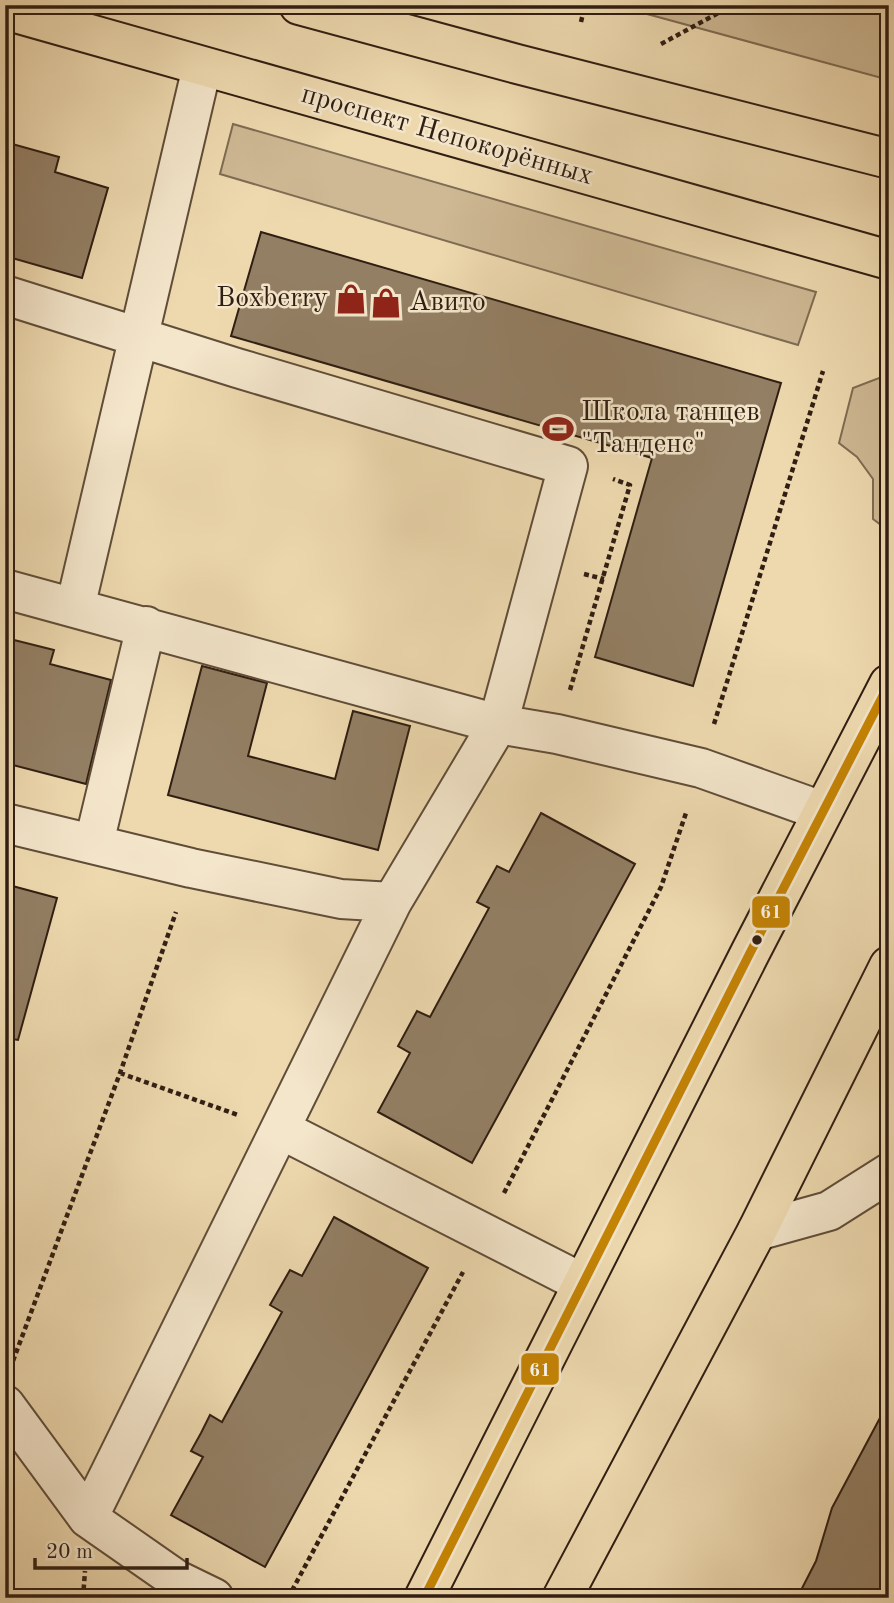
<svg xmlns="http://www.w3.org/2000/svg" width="894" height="1603" viewBox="0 0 894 1603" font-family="'Old Standard TT',serif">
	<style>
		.green { fill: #ceb994; stroke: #7f6c53; stroke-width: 2 }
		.building { fill: #937f64; stroke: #301e12; stroke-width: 2 }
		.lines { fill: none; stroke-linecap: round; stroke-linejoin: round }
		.minor-casing { stroke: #604d39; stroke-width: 42 }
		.major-casing { stroke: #301e12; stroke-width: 42 }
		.path { stroke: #301e12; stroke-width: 4.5; stroke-dasharray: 5 3.5; stroke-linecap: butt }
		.minor { stroke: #f4e6cb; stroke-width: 38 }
		.major { stroke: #eed9af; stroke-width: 38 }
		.bus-1-casing { stroke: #f4e6cb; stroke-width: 14 }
		.bus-1 { stroke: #c58404; stroke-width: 9 }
		.bus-dot { fill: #301e12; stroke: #f4e6cb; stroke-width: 2.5 }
		.labels { text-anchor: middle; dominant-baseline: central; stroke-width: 5; stroke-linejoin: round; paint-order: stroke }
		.street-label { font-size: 28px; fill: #301e12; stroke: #f4e6cb }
		.poi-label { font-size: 28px; fill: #301e12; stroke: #f4e6cb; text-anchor: start }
		.line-badge { stroke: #f4e6cb; stroke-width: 2.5 }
		.badge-label { font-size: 19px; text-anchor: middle; font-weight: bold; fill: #fff }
	</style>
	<rect width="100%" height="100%" fill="#eed9af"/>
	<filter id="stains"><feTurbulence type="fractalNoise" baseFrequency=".00286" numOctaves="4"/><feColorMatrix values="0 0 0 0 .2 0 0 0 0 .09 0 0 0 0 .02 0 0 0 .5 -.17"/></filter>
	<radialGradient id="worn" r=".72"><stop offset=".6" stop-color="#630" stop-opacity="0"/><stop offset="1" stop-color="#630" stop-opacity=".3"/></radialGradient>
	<path class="green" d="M 614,5 L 889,5 L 889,80 Z
		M 233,124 L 816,292 L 798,345 L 220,174 Z
		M 879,378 L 889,381 L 889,526 L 881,525 L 873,519 L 873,479 L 857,457 L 839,443 L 853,388 Z"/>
	<path class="building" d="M 5,142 L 59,157 L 55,172 L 108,188 L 82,278 L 5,256 Z
		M 261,232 L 781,383 L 693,686 L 595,657 L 652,458 L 231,336 Z
		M 14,640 L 54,650 L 50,664 L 111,680 L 86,784 L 5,763 L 5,652 L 11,654 Z
		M 202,666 L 267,683 L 248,756 L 335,779 L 353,711 L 410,726 L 378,850 L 168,795 Z
		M 541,813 L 635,864 L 472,1163 L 378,1112 L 410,1053 L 398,1046 L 417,1011 L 430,1017 L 489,908 L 477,902 L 497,866 L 509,872 Z
		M 5,884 L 57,898 L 18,1040 L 5,1038 Z
		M 334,1217 L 428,1268 L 265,1567 L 171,1515 L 203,1457 L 191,1451 L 201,1433 L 210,1415 L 222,1422 L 282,1312 L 270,1305 L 290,1270 L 302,1276 Z
		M 889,1401 L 889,1598 L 797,1598 L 816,1561 L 832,1508 Z"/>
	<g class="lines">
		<g class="minor-casing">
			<path id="minor" d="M 5,295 L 237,368 L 568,466 L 498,724 L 392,902 L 88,1518
				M 5,589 L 498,724 L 557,734 L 701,768 L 822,811
				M 75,608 L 202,67
				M 5,823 L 191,868 L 341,899 L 392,902
				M 94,843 L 146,626
				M 280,1129 L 582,1283
				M 757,1231 L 829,1211 L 889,1173
				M 5,1405 L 88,1518 L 177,1580 L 214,1598"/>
		</g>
		<g class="major-casing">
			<path id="major" d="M 299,5 L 517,64 L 889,159
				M 5,10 L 889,260
				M 424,1598 L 751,951 L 889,684
				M 562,1598 L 757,1231 L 889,966"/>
		</g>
		<path class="path" d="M 581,22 L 585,5
			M 661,44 L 733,5
			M 881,101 L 889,93
			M 584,574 L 604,579
			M 570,690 L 630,485 L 613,479
			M 714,724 L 823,371
			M 120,1073 L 238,1115
			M 504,1193 L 661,887 L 686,813
			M 13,1361 L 120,1073 L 176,912
			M 83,1598 L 85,1571
			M 288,1598 L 463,1272"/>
		<use href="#minor" class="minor"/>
		<use href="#major" class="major"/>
		<g class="bus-1-casing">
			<path id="bus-1" d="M 424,1598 L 751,951 L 889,684"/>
		</g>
		<use href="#bus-1" class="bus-1"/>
	</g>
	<defs>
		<g id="shop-bare" transform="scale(2.415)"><path d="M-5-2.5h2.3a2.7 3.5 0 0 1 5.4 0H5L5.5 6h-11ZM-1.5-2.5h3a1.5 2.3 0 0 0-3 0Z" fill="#8f2418" stroke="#f4e6cb" stroke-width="2.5" paint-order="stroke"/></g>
		<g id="stadium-bare" transform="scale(2.415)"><path d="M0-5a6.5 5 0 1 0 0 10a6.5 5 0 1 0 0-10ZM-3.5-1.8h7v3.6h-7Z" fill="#8f2418" stroke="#f4e6cb" stroke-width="2.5" paint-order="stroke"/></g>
	</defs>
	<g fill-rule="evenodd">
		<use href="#shop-bare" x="351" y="299"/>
		<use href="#shop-bare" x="386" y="303"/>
		<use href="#stadium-bare" x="558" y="429"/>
	</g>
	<circle class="bus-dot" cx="757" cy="940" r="6"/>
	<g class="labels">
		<g class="street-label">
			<text transform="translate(447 136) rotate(16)">проспект Непокорённых</text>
		</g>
		<g class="poi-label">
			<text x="328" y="299" text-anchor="end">Boxberry</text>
			<text x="409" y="303">Авито</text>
			<text x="581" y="413">Школа танцев<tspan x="581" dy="32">"Танденс"</tspan></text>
		</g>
	</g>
	<g class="line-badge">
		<rect x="751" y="895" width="40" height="34" rx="7" fill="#c58404"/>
		<rect x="520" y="1352" width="40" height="34" rx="7" fill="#c58404"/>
	</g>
	<g class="badge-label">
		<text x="771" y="918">61</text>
		<text x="540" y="1376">61</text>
	</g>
	<rect width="894" height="1603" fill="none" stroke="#eed9af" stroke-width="28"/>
	<rect x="7" y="7" width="880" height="1589" fill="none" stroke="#301e12" stroke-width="3.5"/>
	<rect x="14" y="14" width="866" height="1575" fill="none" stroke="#301e12" stroke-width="2"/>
	<path d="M35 1558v10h152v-10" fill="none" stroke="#301e12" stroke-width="3.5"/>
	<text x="46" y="1558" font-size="21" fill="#301e12" stroke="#f4e6cb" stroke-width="5" paint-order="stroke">20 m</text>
	<rect width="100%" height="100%" filter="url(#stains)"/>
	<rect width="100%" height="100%" fill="url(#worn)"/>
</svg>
